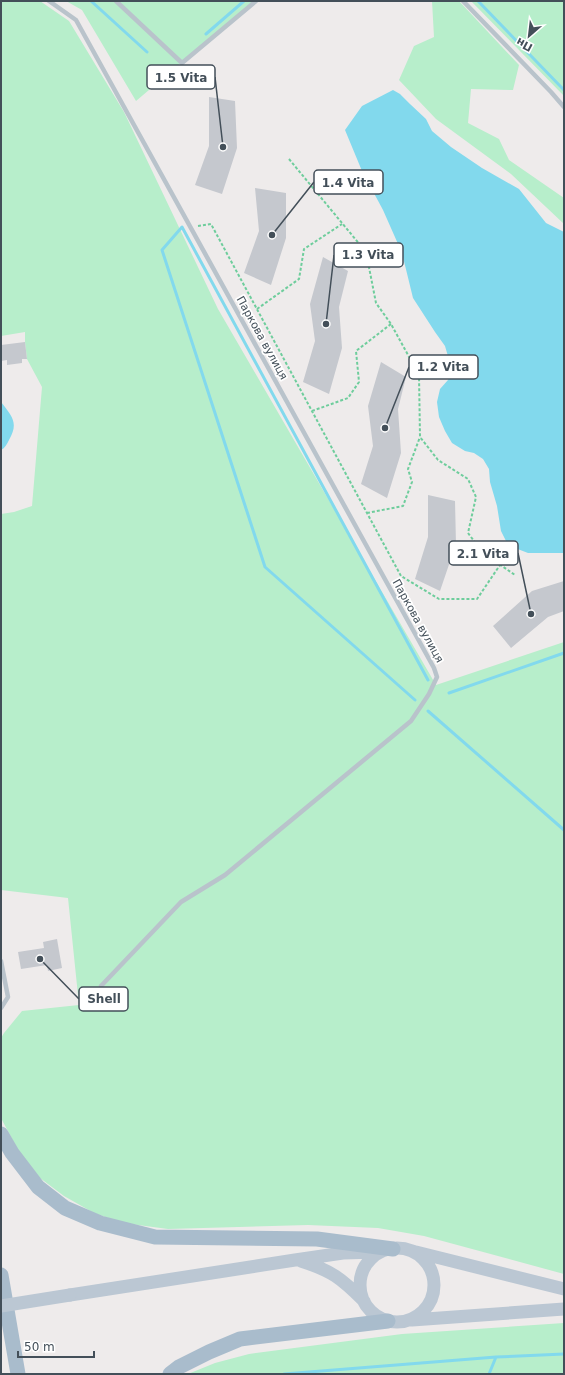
<svg xmlns="http://www.w3.org/2000/svg" width="565" height="1375" viewBox="0 0 565 1375" font-family="'DejaVu Sans',sans-serif">
	<style>
		.green { fill: #b7eecb }
		.water { fill: #82d9ed }
		.lines { fill: none; stroke-linecap: round; stroke-linejoin: round }
		.stream { stroke: #82d9ed; stroke-width: 3 }
		.building { fill: #c5c8ce }
		.path { stroke: #6ecd9c; stroke-width: 2; stroke-dasharray: 3 2; stroke-linecap: butt }
		.service { stroke: #b9c3cb; stroke-width: 4.5 }
		.secondary { stroke: #bbc7d3; stroke-width: 13 }
		.primary { stroke: #a9bccc; stroke-width: 15 }
		.secondary-bridge { stroke: #bbc7d3; stroke-width: 13 }
		.labels { text-anchor: middle; dominant-baseline: central; stroke-width: 3.5; stroke-linejoin: round; paint-order: stroke }
		.street-label { font-size: 11px; fill: #434f59; stroke: #fff }
		.leader { fill: none; stroke: #434f59; stroke-width: 1.5 }
		.callout-dot { fill: #434f59; stroke: #fff; stroke-width: 1.5 }
		.callout { fill: #fff; stroke: #434f59; stroke-width: 1.5 }
		.callout-label { font-size: 12px; text-anchor: middle; font-weight: bold; fill: #434f59 }
	</style>
	<rect width="100%" height="100%" fill="#eeebeb"/>
	<path class="green" d="M 1,1 L 40,1 L 69,21 L 124,112 L 218,309 L 436,685 L 564,642 L 564,1274 L 424,1236 L 378,1228 L 308,1225 L 168,1229 L 123,1223 L 94,1213 L 64,1196 L 40,1178 L 18,1150 L 2,1120 L 1,1038 L 4,1033 L 22,1011 L 79,1005 L 68,898 L 1,890 L 1,514 L 14,512 L 32,506 L 42,387 L 27,359 L 25,342 L 25,332 L 1,336 Z
		M 66,1 L 254,1 L 136,101 L 82,10 Z
		M 432,1 L 459,1 L 519,65 L 513,90 L 471,89 L 468,123 L 499,139 L 509,160 L 564,198 L 564,224 L 511,174 L 436,119 L 399,80 L 414,46 L 434,37 Z
		M 471,1 L 564,1 L 564,96 Z
		M 564,1323 L 564,1374 L 188,1374 L 215,1363 L 249,1354 L 402,1334 Z"/>
	<path class="water" d="M 393,90 L 400,94 L 410,104 L 426,119 L 432,131 L 451,147 L 482,168 L 519,189 L 546,223 L 564,232 L 564,553 L 528,553 L 515,548 L 506,541 L 501,531 L 497,506 L 490,482 L 489,469 L 483,459 L 474,453 L 465,451 L 452,443 L 445,431 L 439,417 L 437,402 L 440,389 L 448,380 L 452,370 L 445,346 L 435,332 L 413,298 L 402,253 L 383,210 L 362,171 L 345,130 L 362,106 Z
		M 1,402 C 12,416 19,423 9,440 C 7,444 5,448 1,450 Z"/>
	<g class="lines">
		<path class="stream" d="M 91,1 L 147,52
			M 478,1 L 564,90
			M 206,34 L 244,1
			M 449,693 L 564,653
			M 415,700 L 265,567 L 162,250 L 182,227 L 428,680
			M 428,711 L 564,830
			M 284,1374 L 496,1357
			M 489,1374 L 496,1357 L 564,1354"/>
	</g>
	<path class="building" d="M 209,97 L 235,101 L 237,148 L 222,194 L 195,185 L 209,146 Z
		M 255,188 L 286,193 L 286,238 L 271,285 L 244,273 L 259,231 Z
		M 323,257 L 348,271 L 339,307 L 342,348 L 329,394 L 303,382 L 315,341 L 310,304 Z
		M 25,342 L 27,359 L 22,359 L 22,363 L 7,365 L 7,360 L 1,361 L 1,345 Z
		M 381,362 L 406,377 L 398,409 L 401,453 L 387,498 L 361,484 L 373,446 L 368,406 Z
		M 428,495 L 455,501 L 456,544 L 440,591 L 415,579 L 428,537 Z
		M 564,581 L 564,611 L 548,617 L 511,648 L 493,626 L 532,591 Z
		M 57,939 L 62,968 L 48,971 L 47,965 L 21,969 L 18,952 L 44,948 L 43,942 Z"/>
	<g class="lines">
		<path class="path" d="M 289,159 L 366,252 L 376,303 L 391,324 L 419,375 L 420,437 L 438,460 L 468,479 L 476,497 L 468,533 L 483,553 L 515,575
			M 198,226 L 211,224 L 401,576 L 439,599 L 477,599 L 500,565
			M 257,309 L 299,279 L 304,249 L 342,224
			M 312,411 L 348,398 L 359,382 L 356,351 L 391,324
			M 367,513 L 403,506 L 412,482 L 408,469 L 420,437"/>
		<path class="service" d="M 49,1 L 76,20 L 434,668 L 437,677 L 429,694 L 411,721 L 225,875 L 181,902 L 101,986
			M 116,1 L 182,63 L 256,1
			M 463,1 L 551,92 L 564,107
			M 1,961 L 8,997 L 1,1008"/>
		<path class="secondary" d="M360 1285a37 37 0 1 1 74 0a37 37 0 1 1-74 0Z
			M 416,1252 L 564,1289
			M 301,1261 C 332,1271 341,1278 364,1301
			M 70,1295 L 295,1260 L 343,1253 L 378,1252
			M 412,1320 L 564,1309"/>
		<path class="primary" d="M 1,1134 L 12,1153 L 38,1187 L 65,1208 L 100,1223 L 155,1237 L 317,1239 L 393,1249
			M 1,1275 L 18,1374
			M 170,1374 L 179,1367 L 209,1352 L 240,1339 L 388,1321"/>
		<path class="secondary-bridge" d="M 1,1306 L 70,1295"/>
	</g>
	<g class="labels">
		<g class="street-label">
			<text transform="translate(262 338) rotate(61)">Паркова вулиця</text>
			<text transform="translate(418 621) rotate(61)">Паркова вулиця</text>
		</g>
	</g>
	<path class="leader" d="M223 147L215 77M272 235L314 182M326 324L334 255M385 428L409 367M531 614L518 553M40 959L79 999"/>
	<g class="callout-dot">
		<circle cx="223" cy="147" r="4"/>
		<circle cx="272" cy="235" r="4"/>
		<circle cx="326" cy="324" r="4"/>
		<circle cx="385" cy="428" r="4"/>
		<circle cx="531" cy="614" r="4"/>
		<circle cx="40" cy="959" r="4"/>
	</g>
	<g class="callout">
		<rect x="147" y="65" width="68" height="24" rx="4"/>
		<rect x="314" y="170" width="69" height="24" rx="4"/>
		<rect x="334" y="243" width="69" height="24" rx="4"/>
		<rect x="409" y="355" width="69" height="24" rx="4"/>
		<rect x="449" y="541" width="69" height="24" rx="4"/>
		<rect x="79" y="987" width="49" height="24" rx="4"/>
	</g>
	<g class="callout-label">
		<text x="181" y="82">1.5 Vita</text>
		<text x="348" y="187">1.4 Vita</text>
		<text x="368" y="259">1.3 Vita</text>
		<text x="443" y="371">1.2 Vita</text>
		<text x="483" y="558">2.1 Vita</text>
		<text x="104" y="1003">Shell</text>
	</g>
	<rect width="565" height="1375" fill="none" stroke="#434f59" stroke-width="4"/>
	<g transform="translate(529 36) rotate(208)" stroke="#ffffff" stroke-width="3" paint-order="stroke">
	<path d="M0-3L7 15L0 10L-7 15Z" fill="#434f59"/>
	<text y="-6" font-size="11" font-weight="bold" text-anchor="middle" fill="#434f59">Пн</text>
	</g>
	<path d="M18 1351v6h76v-6" fill="none" stroke="#434f59" stroke-width="2"/>
	<text x="24" y="1351" font-size="12" fill="#434f59" stroke="#ffffff" stroke-width="3" paint-order="stroke">50 m</text>
</svg>
